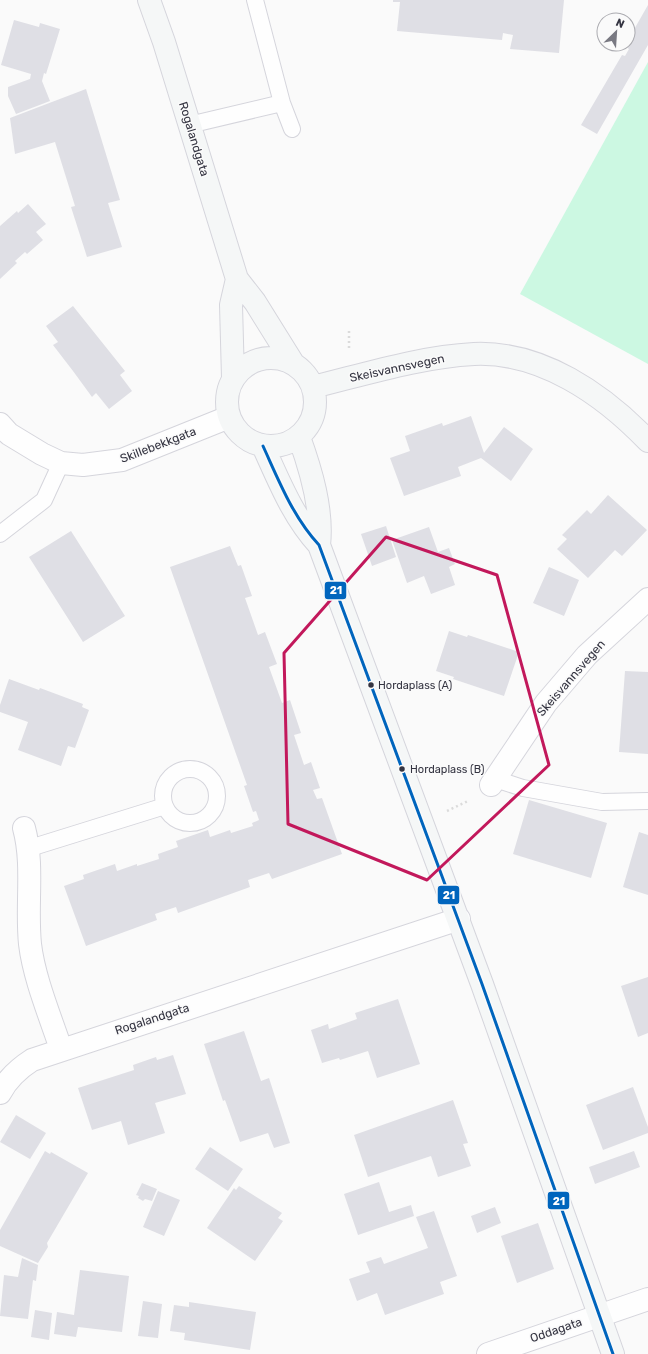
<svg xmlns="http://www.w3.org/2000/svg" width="648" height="1354" viewBox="0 0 648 1354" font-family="Rubik,sans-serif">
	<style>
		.green { fill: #ccf8e2 }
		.building { fill: #dfdfe5 }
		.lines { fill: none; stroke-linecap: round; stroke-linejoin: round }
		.lane-casing { stroke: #d5d5dc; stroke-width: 18 }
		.street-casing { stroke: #d5d5dc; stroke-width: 24 }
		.secondary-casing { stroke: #d5d5dc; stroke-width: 24 }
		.path { stroke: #dbdbdb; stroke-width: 2.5; stroke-dasharray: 2 3; stroke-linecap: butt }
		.lane { stroke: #fefefe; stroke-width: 16 }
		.street { stroke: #fefefe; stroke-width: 22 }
		.secondary { stroke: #f5f7f7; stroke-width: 22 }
		.bus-1-casing { stroke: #fafafa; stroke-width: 6 }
		.bus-1 { stroke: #0065bd; stroke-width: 3 }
		.marked { fill: none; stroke: #c2185b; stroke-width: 3; stroke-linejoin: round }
		.bus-dot { fill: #343441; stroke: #fafafa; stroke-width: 1.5 }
		.labels { text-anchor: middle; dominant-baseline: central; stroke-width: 3; stroke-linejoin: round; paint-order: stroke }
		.bus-label { font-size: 11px; fill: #343441; stroke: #fafafa; text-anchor: start }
		.street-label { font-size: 12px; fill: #343441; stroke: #fafafa }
		.line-badge { stroke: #fafafa; stroke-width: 1.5 }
		.badge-label { font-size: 11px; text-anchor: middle; font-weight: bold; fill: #fff }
	</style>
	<rect width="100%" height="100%" fill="#fafafa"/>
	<path class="green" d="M 648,62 L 648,364 L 520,294 Z"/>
	<path class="building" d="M 393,0 L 564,0 L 559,53 L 510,49 L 513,35 L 503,33 L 502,40 L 397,31 L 400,2 L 393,2 Z
		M 648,5 L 648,45 L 597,134 L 581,125 L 622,55 L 625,56 L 629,49 L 625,46 L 628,44 L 628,40 Z
		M 14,20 L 39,27 L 40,23 L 60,29 L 46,74 L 44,73 L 42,81 L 50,101 L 16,114 L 8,96 L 8,87 L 30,79 L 31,74 L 1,65 Z
		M 86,89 L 120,200 L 108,203 L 122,247 L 87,257 L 71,207 L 75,206 L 55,142 L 15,154 L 10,118 Z
		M 28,204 L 46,224 L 36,232 L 43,240 L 27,254 L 25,252 L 15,261 L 17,263 L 0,279 L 0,226 L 17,211 L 18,213 Z
		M 73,306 L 125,371 L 120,375 L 132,391 L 109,409 L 96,393 L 92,397 L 73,371 L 53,345 L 58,342 L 46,326 Z
		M 471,416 L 484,453 L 504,427 L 533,449 L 511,481 L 481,458 L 458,467 L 461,476 L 404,496 L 390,458 L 410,451 L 405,436 L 442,423 L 443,426 Z
		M 608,495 L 647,530 L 622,556 L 615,550 L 588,578 L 557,549 L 567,539 L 562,535 L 587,510 L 591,514 Z
		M 386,526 L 396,557 L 372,566 L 361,534 Z
		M 429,527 L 438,552 L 449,548 L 455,564 L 449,567 L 455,585 L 431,594 L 424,576 L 407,583 L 392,540 Z
		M 71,531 L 125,616 L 83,642 L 29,557 Z
		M 230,546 L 238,566 L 241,565 L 252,596 L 245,598 L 258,635 L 265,632 L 277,664 L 269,667 L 282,703 L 290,700 L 301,733 L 294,735 L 304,765 L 311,762 L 320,788 L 313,790 L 317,799 L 322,798 L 342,854 L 272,879 L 269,873 L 248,880 L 250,887 L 178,913 L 176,907 L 155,914 L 157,920 L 86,946 L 64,886 L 84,879 L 83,875 L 115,864 L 117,871 L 137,864 L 137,866 L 159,859 L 158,854 L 178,847 L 176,841 L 208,830 L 210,837 L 230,830 L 231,833 L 253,826 L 252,823 L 259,820 L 256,811 L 253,812 L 244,786 L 247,785 L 170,567 Z
		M 549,567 L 579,580 L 564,616 L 533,603 Z
		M 449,631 L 467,637 L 468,635 L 519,652 L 504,696 L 453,679 L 454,677 L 436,671 Z
		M 625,671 L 648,672 L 648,754 L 619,752 Z
		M 9,679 L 39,690 L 40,688 L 83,704 L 82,707 L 89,710 L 75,748 L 68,746 L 61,766 L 18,750 L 28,722 L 0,712 L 0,705 Z
		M 529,800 L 607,823 L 591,878 L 513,854 Z
		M 639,832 L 648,835 L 648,895 L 623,887 Z
		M 648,977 L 648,1033 L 638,1037 L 621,986 Z
		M 398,999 L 420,1064 L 377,1078 L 368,1051 L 340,1060 L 339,1058 L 322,1063 L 311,1030 L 328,1024 L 329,1029 L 357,1019 L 355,1013 Z
		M 244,1031 L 261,1081 L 269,1078 L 290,1143 L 274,1148 L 268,1133 L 240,1142 L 225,1100 L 223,1101 L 204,1044 Z
		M 173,1055 L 186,1094 L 155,1103 L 165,1133 L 128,1145 L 121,1121 L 92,1130 L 78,1088 L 134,1070 L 133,1065 L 156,1057 L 157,1060 Z
		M 633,1087 L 648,1127 L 648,1133 L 603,1150 L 586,1105 Z
		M 453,1100 L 468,1143 L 463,1144 L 471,1166 L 438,1177 L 431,1156 L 368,1177 L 354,1135 Z
		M 16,1115 L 46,1133 L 30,1159 L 0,1142 Z
		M 210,1147 L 243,1169 L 228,1191 L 195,1169 Z
		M 45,1151 L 50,1154 L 51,1152 L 88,1173 L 47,1243 L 48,1247 L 38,1263 L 0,1246 L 0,1230 Z
		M 634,1151 L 640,1167 L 595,1184 L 589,1167 Z
		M 379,1182 L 389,1212 L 411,1205 L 414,1216 L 358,1235 L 344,1194 Z
		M 142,1183 L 157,1189 L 152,1201 L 145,1199 L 143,1201 L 138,1198 L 139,1196 L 136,1195 Z
		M 239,1186 L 282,1213 L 278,1218 L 283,1221 L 255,1261 L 207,1228 L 234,1188 L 236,1190 Z
		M 158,1191 L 180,1200 L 164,1236 L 143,1227 Z
		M 495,1207 L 501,1223 L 477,1233 L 471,1216 Z
		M 434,1211 L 457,1276 L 440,1282 L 444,1294 L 385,1315 L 377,1293 L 357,1301 L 349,1279 L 370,1272 L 366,1262 L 381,1257 L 384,1264 L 428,1248 L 416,1217 Z
		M 538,1223 L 554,1269 L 517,1283 L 501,1236 Z
		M 22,1258 L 38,1265 L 36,1281 L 33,1280 L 28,1319 L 0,1316 L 4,1275 L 18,1277 Z
		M 80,1270 L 129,1276 L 122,1332 L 78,1327 L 76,1337 L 54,1334 L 57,1312 L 74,1315 Z
		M 143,1301 L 162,1304 L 158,1338 L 138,1336 Z
		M 189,1302 L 256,1312 L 250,1350 L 184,1340 L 185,1333 L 170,1331 L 174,1305 L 189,1307 Z
		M 35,1310 L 52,1313 L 49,1340 L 31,1337 Z"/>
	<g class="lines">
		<g class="lane-casing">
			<path id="lane" d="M 255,0 L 282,103 L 292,129
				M 189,125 L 282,103
				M 0,534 L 44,500 L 61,463
				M163 796a27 27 0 1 1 54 0a27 27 0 1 1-54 0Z
				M 495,779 L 523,788 L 602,802 L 648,801
				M 30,848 L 165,806"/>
		</g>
		<g class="street-casing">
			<path id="street" d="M 0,424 L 9,434 L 42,454 L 61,463 L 83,465 L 122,460 L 229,417
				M 491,785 L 546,703 L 587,655 L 648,599
				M 24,828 C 34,865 26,905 30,944 C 34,978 50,1016 61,1049
				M 0,1093 C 8,1078 18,1069 32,1060 L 459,919
				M 488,1354 L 648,1299"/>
		</g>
		<g class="secondary-casing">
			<path id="secondary" d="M 149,0 L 164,42 L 237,279 L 255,302 L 293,363
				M227 402a44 44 0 1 1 88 0a44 44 0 1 1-88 0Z
				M 233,378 L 231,305 L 237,279
				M 313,387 C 366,374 419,357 474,354 C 541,351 603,394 648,441
				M 299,437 C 311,470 323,510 319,545
				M 263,446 C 279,481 293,517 319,545 L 482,984 L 613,1354"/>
		</g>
		<path class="path" d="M 349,331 L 349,349
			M 447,811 L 468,801"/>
		<use href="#lane" class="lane"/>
		<use href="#street" class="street"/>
		<use href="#secondary" class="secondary"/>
		<g class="bus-1-casing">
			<path id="bus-1" d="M 263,446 C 279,481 293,517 319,545 L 482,984 L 613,1354"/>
		</g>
		<use href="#bus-1" class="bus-1"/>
	</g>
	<path class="marked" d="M 386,537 L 497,575 L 549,765 L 427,880 L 288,824 L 284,653 Z"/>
	<g class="bus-dot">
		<circle cx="371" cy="685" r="3.5"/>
		<circle cx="402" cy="769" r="3.5"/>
	</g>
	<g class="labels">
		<g class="bus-label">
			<text x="378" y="685">Hordaplass (A)</text>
			<text x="410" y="769">Hordaplass (B)</text>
		</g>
		<g class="street-label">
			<text transform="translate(194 139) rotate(73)">Rogalandgata</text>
			<text transform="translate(397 368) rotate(-12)">Skeisvannsvegen</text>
			<text transform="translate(158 445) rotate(-21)">Skillebekkgata</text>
			<text transform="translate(571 678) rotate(-49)">Skeisvannsvegen</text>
			<text transform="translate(152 1019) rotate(-18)">Rogalandgata</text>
			<text transform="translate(556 1330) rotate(-19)">Oddagata</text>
		</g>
	</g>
	<g class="line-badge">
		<rect x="324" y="581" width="23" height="19" rx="4" fill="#0065bd"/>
		<rect x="437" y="885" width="23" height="20" rx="4" fill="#0065bd"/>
		<rect x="547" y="1191" width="23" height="19" rx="4" fill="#0065bd"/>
	</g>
	<g class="badge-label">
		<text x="336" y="594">21</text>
		<text x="449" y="899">21</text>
		<text x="559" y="1205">21</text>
	</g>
	<g transform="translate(616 32) rotate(25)"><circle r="19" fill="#fafafa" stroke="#ababb0"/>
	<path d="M0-3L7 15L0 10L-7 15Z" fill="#797982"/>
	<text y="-6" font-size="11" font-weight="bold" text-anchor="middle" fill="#343441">N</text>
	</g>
</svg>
